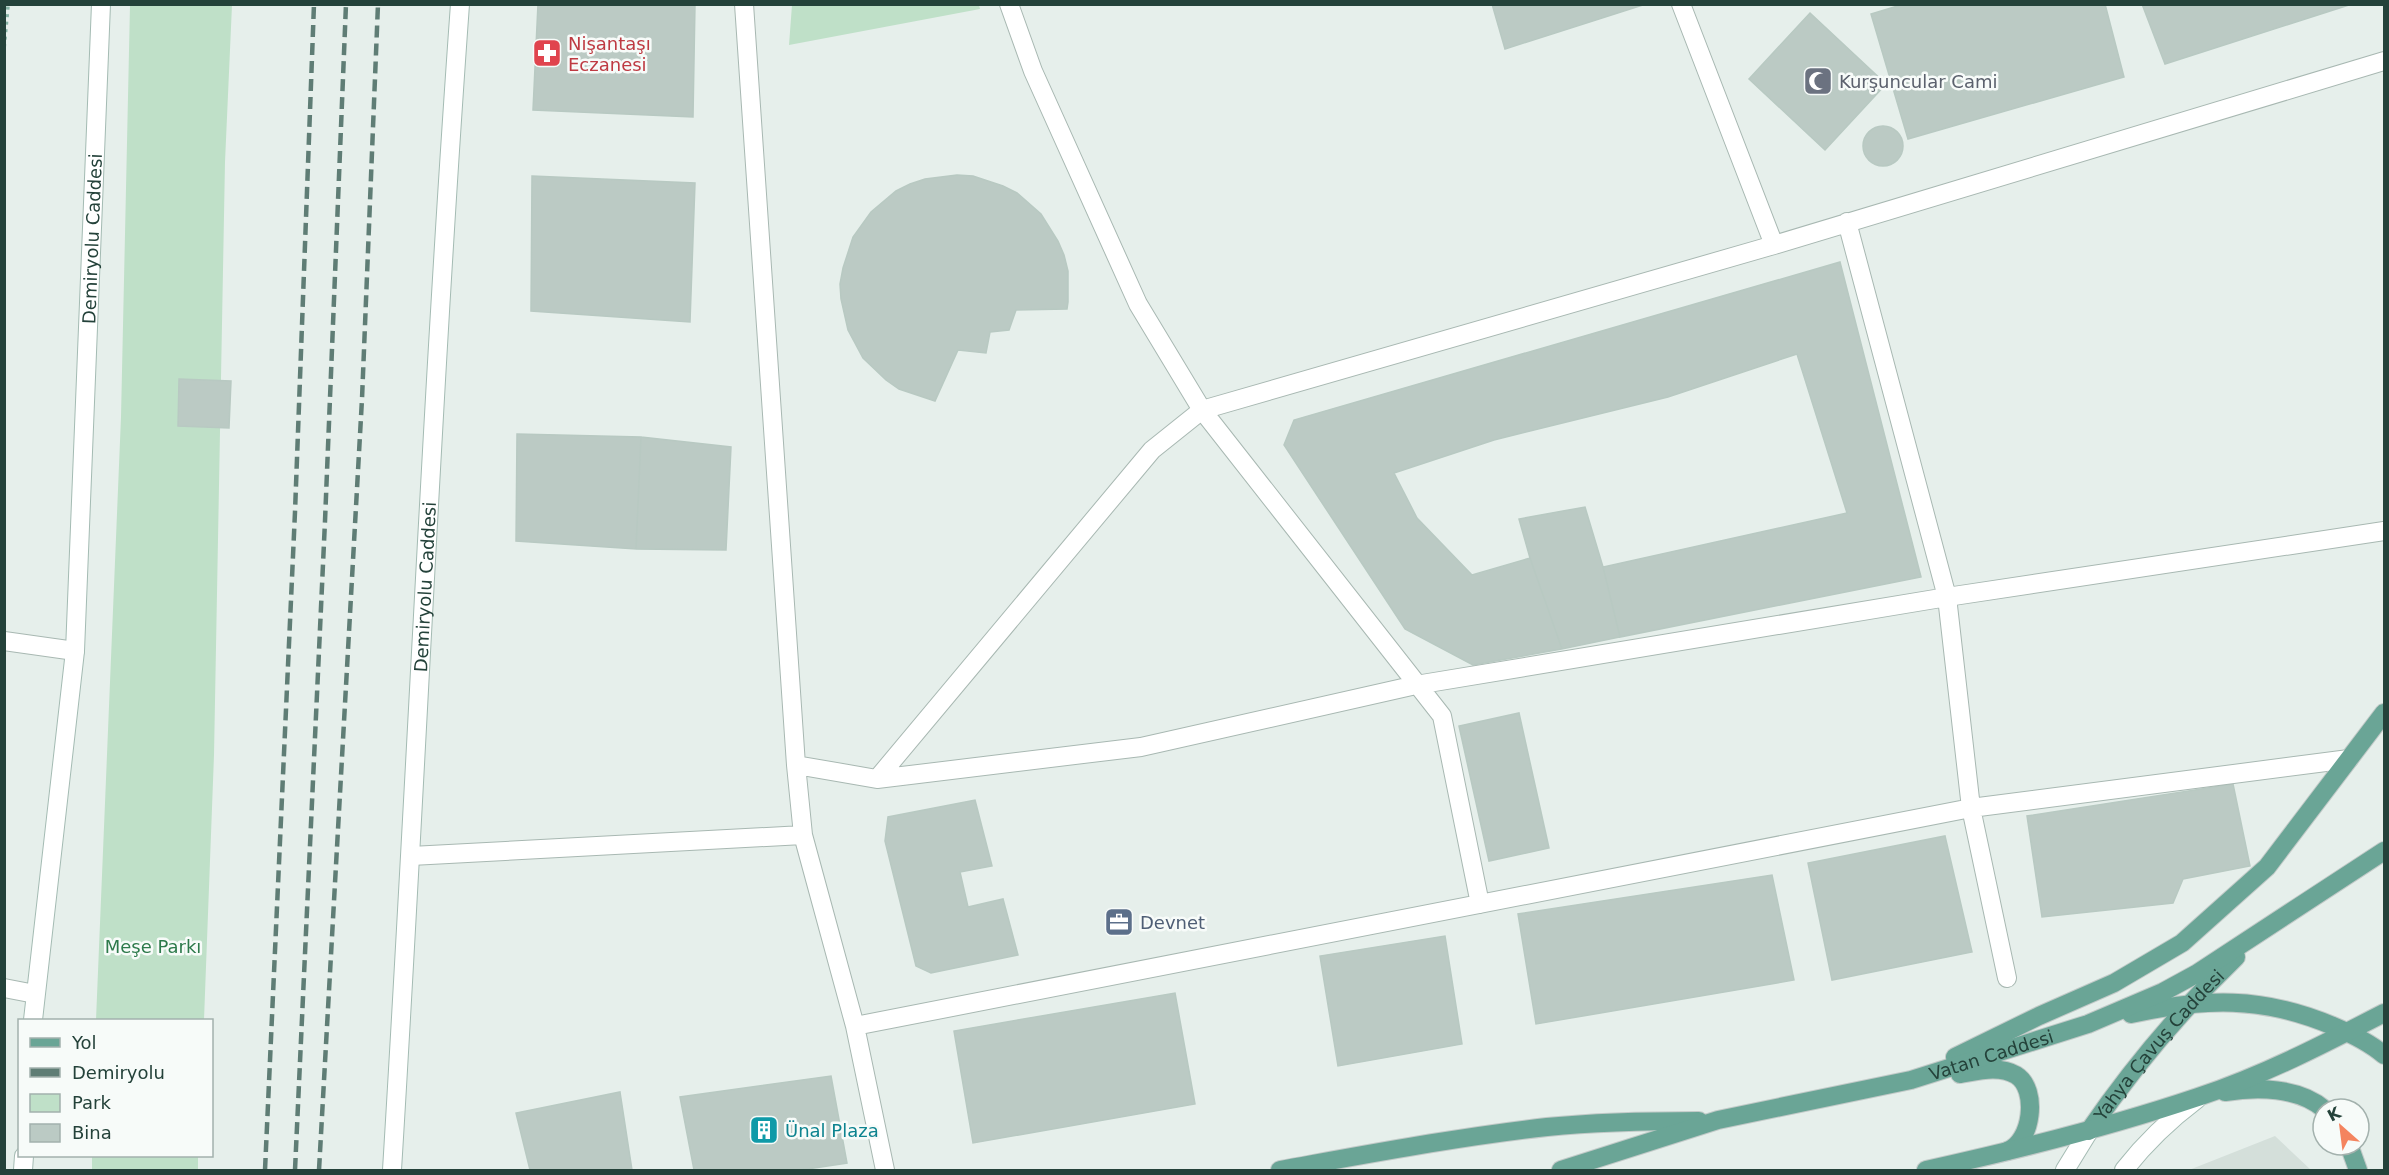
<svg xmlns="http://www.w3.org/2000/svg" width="2389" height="1175" viewBox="0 0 2389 1175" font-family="'DejaVu Sans',sans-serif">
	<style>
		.built { fill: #d4dfda }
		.green { fill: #bfe0c8 }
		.building { fill: #bbcac4; stroke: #b8c9c2; stroke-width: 1.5 }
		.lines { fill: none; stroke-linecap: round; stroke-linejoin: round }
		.minor-casing { stroke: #a8b8b2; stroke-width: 20 }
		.secondary-casing { stroke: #a4bbb3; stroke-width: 20 }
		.primary-casing { stroke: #c2cac8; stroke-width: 20 }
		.path { stroke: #86b3a5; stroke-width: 4; stroke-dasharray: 3 4.5; stroke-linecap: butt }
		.minor { stroke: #fff; stroke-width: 18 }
		.secondary { stroke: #fff; stroke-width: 18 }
		.primary { stroke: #6aa596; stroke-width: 18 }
		.rail { stroke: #5f7d75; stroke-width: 4.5; stroke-dasharray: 12 6; stroke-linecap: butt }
		.labels { text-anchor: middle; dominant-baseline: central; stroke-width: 5; stroke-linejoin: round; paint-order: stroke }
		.health-label { font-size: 18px; fill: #be3a42; stroke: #f7fbf9; text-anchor: start }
		.worship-label { font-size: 18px; fill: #5b616d; stroke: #f7fbf9; text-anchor: start }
		.street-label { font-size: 18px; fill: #24423a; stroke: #f7fbf9 }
		.service-label { font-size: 18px; fill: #4e5e75; stroke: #f7fbf9; text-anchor: start }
		.park-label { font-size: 18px; fill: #2d7a4b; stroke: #f7fbf9 }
		.culture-label { font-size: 18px; fill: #0d838f; stroke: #f7fbf9; text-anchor: start }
	</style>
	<rect width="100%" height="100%" fill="#e6efeb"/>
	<path class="built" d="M 2275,1136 L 2311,1170 L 2189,1170 Z"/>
	<path class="green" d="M 130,5 L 232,5 L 225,162 L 214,755 L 204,1020 L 96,1020 L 121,417 Z
		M 979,5 L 980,9 L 789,45 L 792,5 Z
		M 92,1156 L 198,1156 L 198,1170 L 92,1170 Z"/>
	<path class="building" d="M 538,4 L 695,4 L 693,117 L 533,110 Z
		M 1492,4 L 1643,4 L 1643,5 L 1505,49 Z
		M 1904,4 L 2105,4 L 2124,77 L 1908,139 L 1871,14 Z
		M 2142,4 L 2352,4 L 2165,64 Z
		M 1810,13 L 1886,84 L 1825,150 L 1749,79 Z
		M1863 146a20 20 0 1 1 40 0a20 20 0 1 1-40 0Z
		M 957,175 L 973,176 L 1003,186 L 1017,193 L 1041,214 L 1058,241 L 1064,255 L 1068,271 L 1068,302 L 1067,309 L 1016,310 L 1009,330 L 990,332 L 986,353 L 958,350 L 935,401 L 899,389 L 886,380 L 863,358 L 848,330 L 841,299 L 840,284 L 843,268 L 853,237 L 871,212 L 896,191 L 910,184 L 925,179 Z
		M 532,176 L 695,183 L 690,322 L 531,311 Z
		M 1840,262 L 1921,577 L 1620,637 L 1603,567 L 1847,513 L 1797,354 L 1668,397 L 1494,440 L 1394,473 L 1417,518 L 1472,575 L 1530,558 L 1562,649 L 1473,665 L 1405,629 L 1284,445 L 1294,420 Z
		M 179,379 L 231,381 L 229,428 L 178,426 Z
		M 517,434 L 641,437 L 636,549 L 516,541 Z
		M 641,437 L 731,447 L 726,550 L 636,549 Z
		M 1585,507 L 1603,567 L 1620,637 L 1562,649 L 1530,558 L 1519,519 Z
		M 1519,713 L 1549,848 L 1489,861 L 1459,726 Z
		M 2233,784 L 2250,866 L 2183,879 L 2173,903 L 2042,917 L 2027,816 Z
		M 975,800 L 992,866 L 960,872 L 968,907 L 1003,899 L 1018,955 L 931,973 L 916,966 L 885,841 L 888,817 Z
		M 1945,836 L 1972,952 L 1832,980 L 1808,863 Z
		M 1772,875 L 1794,980 L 1536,1024 L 1518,914 Z
		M 1445,936 L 1462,1044 L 1338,1066 L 1320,956 Z
		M 1175,993 L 1195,1104 L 973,1143 L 954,1031 Z
		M 831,1076 L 847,1163 L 801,1170 L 694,1170 L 680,1097 Z
		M 620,1092 L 632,1170 L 530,1170 L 516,1113 Z"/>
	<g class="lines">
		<g class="minor-casing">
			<path id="minor" d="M 744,4 L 796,765 L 803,835 L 855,1026 L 885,1170
				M 1009,4 L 1033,71 L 1138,304 L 1202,410 L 1442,716 L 1480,904
				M 1681,4 L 1774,245
				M 1847,222 L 1947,597 L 1971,808 L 2007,978
				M 4,641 L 75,651
				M 796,765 L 877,779 L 1141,747 L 1416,685 L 1947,597 L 2384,531
				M 877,779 L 1152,450 L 1202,410 L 1774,245 L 2384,61
				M 411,856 L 803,835
				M 4,988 L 35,994
				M 855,1026 L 1971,808 L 2349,759"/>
		</g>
		<g class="secondary-casing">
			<g id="secondary">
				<path id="s1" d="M 33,1020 L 75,651 L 101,4"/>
				<path d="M 23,1170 L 24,1156"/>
				<path id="s2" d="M 392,1170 C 416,782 432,393 460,4"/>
				<path d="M 2065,1170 L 2089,1131"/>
				<path d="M 2124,1170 C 2146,1142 2169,1120 2197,1099"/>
			</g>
		</g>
		<g class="primary-casing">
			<g id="primary">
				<path d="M 2131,1014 C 2204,998 2263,996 2333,1026 C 2352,1034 2369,1042 2384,1055"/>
				<path d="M 1955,1057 L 2039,1016 L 2114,983 L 2182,943 L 2267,867 L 2384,713"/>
				<path d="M 1960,1074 C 1978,1071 1999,1065 2016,1075 C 2039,1089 2032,1143 2007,1151"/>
				<path d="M 2225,1092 C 2257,1087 2298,1087 2324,1109"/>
				<path id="s3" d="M 2089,1131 C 2133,1067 2180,1011 2236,957"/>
				<path d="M 2349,1145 L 2358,1170"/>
				<path d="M 1280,1170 C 1369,1154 1458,1137 1547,1127 C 1598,1122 1648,1121 1699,1121"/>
				<path id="s4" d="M 1561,1170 L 1718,1120 L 1911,1080 L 2088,1024 L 2163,992 L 2196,974 L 2384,851"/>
				<path d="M 1926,1170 C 2017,1150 2109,1127 2198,1097 C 2262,1076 2324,1044 2384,1013"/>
			</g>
		</g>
		<path class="path" d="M 4,47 L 8,4"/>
		<use href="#minor" class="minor"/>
		<use href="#secondary" class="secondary"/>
		<use href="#primary" class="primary"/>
		<path class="rail" d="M 265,1170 L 295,512 L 314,4
			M 295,1170 L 325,521 L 346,4
			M 319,1170 L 362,399 L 378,4"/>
	</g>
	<defs>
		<g id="pharmacy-square" transform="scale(1.5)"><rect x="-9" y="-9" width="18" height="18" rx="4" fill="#e0444e" stroke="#f7fbf9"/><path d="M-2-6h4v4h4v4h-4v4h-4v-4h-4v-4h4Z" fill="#fff"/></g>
		<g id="mosque-square" transform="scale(1.5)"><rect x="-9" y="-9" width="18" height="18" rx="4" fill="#6b7280" stroke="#f7fbf9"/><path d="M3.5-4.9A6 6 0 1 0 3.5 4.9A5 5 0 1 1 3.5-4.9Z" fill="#fff"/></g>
		<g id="office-square" transform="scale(1.5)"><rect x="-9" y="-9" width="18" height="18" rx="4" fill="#5c6f8a" stroke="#f7fbf9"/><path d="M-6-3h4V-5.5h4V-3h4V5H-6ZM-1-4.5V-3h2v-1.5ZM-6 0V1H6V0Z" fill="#fff"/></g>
		<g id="building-square" transform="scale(1.5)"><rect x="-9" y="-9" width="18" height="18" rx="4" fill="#0f9aa8" stroke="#f7fbf9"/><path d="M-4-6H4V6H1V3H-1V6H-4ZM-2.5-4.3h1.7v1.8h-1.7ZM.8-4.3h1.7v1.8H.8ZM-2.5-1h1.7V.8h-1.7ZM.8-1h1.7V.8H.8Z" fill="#fff"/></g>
	</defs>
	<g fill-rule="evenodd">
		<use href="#pharmacy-square" x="547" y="53"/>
		<use href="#mosque-square" x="1818" y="81"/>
		<use href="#office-square" x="1119" y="922"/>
		<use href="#building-square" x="764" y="1130"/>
	</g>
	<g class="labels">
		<g class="health-label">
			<text x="568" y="43">Nişantaşı<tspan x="568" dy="21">Eczanesi</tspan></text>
		</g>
		<g class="worship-label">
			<text x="1839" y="81">Kurşuncular Cami</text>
		</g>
		<g class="street-label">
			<text stroke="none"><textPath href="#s1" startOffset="784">Demiryolu Caddesi</textPath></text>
			<text stroke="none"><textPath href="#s2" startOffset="584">Demiryolu Caddesi</textPath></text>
			<text stroke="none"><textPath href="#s3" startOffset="111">Yahya Çavuş Caddesi</textPath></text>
			<text stroke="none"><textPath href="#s4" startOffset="446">Vatan Caddesi</textPath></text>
		</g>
		<g class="service-label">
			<text x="1140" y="922">Devnet</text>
		</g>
		<g class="park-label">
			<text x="153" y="946">Meşe Parkı</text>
		</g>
		<g class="culture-label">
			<text x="785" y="1130">Ünal Plaza</text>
		</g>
	</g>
	<rect width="2389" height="1175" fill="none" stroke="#24423a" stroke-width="12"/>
	<rect x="18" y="1019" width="195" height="138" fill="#f7fbf9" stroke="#a3b1ad" stroke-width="1.5"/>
	<rect x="30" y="1038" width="30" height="9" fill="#6aa596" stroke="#a3b1ad" stroke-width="1.5"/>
	<text x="72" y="1049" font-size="18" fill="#24423a">Yol</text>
	<rect x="30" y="1068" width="30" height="9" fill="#5f7d75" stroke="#a3b1ad" stroke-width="1.5"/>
	<text x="72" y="1079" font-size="18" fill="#24423a">Demiryolu</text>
	<rect x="30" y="1094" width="30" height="18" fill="#bfe0c8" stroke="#a3b1ad" stroke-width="1.5"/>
	<text x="72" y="1109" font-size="18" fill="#24423a">Park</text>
	<rect x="30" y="1124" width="30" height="18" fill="#bbcac4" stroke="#a3b1ad" stroke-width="1.5"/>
	<text x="72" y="1139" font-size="18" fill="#24423a">Bina</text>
	<g transform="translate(2341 1127) rotate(332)"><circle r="28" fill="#f7fbf9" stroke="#a3b1ad" stroke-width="1.5"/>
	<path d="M0-4.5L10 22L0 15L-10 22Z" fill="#f4845f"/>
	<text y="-9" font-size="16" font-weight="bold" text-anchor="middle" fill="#24423a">K</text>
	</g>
</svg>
